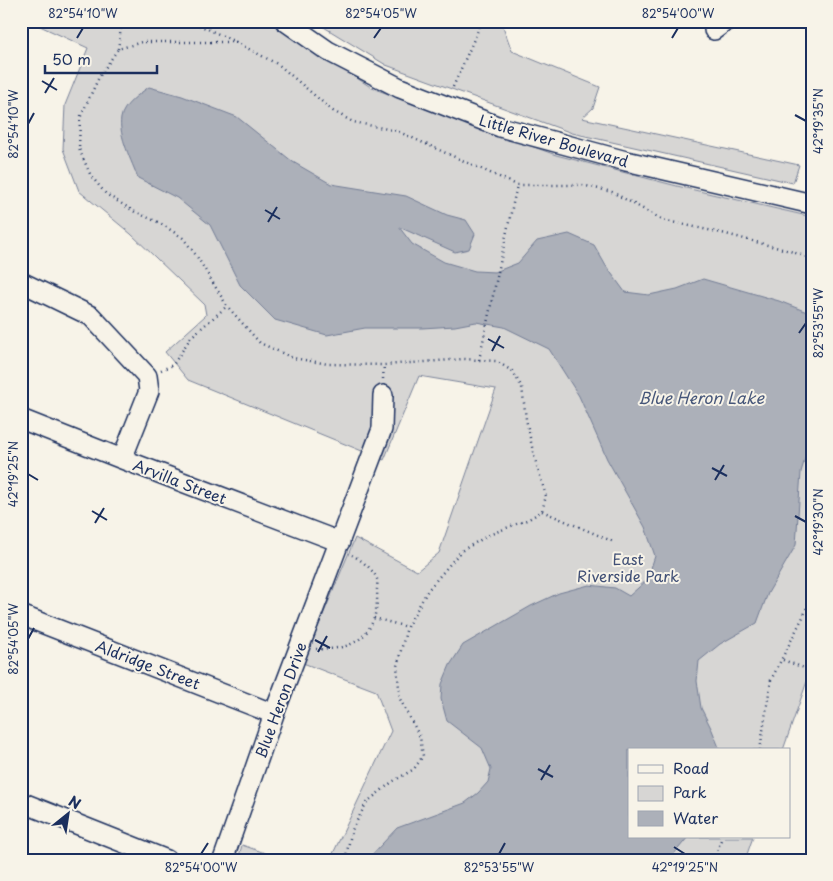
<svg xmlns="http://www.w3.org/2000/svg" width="833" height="881" viewBox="0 0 833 881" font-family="'Playpen Sans',sans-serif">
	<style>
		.green { fill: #d7d6d4; stroke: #798299 }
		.water { fill: #acb0b9; stroke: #727c95 }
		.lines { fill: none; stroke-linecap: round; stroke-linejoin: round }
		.minor-casing { stroke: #1b2f5e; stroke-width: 22 }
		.path { stroke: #1b2f5e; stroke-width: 2.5; stroke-dasharray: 1 4; stroke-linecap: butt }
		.minor { stroke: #f7f3e8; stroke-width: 19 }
		.ticks { fill: none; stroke: #1b2f5e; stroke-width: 2 }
		.labels { text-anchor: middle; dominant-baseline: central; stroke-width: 4; stroke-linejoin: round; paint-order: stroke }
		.street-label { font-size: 15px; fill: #1b2f5e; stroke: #f7f3e8 }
		.park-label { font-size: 15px; fill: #415076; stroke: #f7f3e8 }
		.water-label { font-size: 16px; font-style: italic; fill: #465679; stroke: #f7f3e8 }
		.neatline { fill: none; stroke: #1b2f5e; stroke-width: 2 }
		.ticks-label { font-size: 12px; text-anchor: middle; fill: #1b2f5e }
	</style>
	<rect width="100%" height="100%" fill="#f7f3e8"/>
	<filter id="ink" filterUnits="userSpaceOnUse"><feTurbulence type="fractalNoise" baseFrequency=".02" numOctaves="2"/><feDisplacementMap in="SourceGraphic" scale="10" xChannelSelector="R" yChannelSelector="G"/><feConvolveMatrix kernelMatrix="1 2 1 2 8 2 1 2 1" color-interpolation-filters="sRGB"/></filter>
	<g filter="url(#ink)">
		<path class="green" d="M 29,21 L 271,21 L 372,88 L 556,155 L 677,186 L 812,217 L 812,667 L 783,750 L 629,750 L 629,837 L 753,837 L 745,860 L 330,860 L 391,731 L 376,691 L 303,663 L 355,538 L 417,571 L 439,553 L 496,389 L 419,376 L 384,460 L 188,380 L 165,352 L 206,315 L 204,304 L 131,234 L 79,191 L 63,149 L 65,105 L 88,48 Z
			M 314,21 L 501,21 L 512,51 L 600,87 L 593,108 L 582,118 L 799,165 L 793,183 L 572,133 L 386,65 Z
			M 242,845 L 285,860 L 238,860 Z"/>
		<path class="water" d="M 149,87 L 182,96 L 237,117 L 293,162 L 331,184 L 406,196 L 447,215 L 466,220 L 475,234 L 469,249 L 455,252 L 399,227 L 412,244 L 444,262 L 475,271 L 495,272 L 518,263 L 537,241 L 569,234 L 594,245 L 606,266 L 625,292 L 649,295 L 677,289 L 703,279 L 779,301 L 812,314 L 812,446 L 807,452 L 801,472 L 796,545 L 768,593 L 757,623 L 720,644 L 699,661 L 697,681 L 701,708 L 712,730 L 720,750 L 629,750 L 629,837 L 688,837 L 669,860 L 367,860 L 397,828 L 465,803 L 478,793 L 488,782 L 491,769 L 482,748 L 447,721 L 441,699 L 442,684 L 450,665 L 463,645 L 531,606 L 559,593 L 589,585 L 615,588 L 629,596 L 647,580 L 655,556 L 645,527 L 607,459 L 579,396 L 549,349 L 504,327 L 476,322 L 455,326 L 422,328 L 365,328 L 327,335 L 275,320 L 240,285 L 210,225 L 177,198 L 138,178 C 132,162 118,135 121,118 C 123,105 139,94 149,87 Z"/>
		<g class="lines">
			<g class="minor-casing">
				<path id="minor" d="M 285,21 L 328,51 L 400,88 L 500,127 L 626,161 L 812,204
					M 714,30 L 726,21
					M 21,282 L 91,316 L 147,376 L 149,391 L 122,459
					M 21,419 L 122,459 L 340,542
					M 21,615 L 274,714
					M 21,802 L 167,860
					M 223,860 L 274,714 L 382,429 L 383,395"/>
			</g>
			<path class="path" d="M 190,21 L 236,42 L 279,65 L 333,111 L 353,122 L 397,131 L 517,185 L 582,185 L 612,192 L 663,220 L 726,234 L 790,251 L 812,259
				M 236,42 L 142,42 L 118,49 L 99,77 L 80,118 L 79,149 L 91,176 L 106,194 L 135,212 L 160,223 L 183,238 L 196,255 L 227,306 L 260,343 L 293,358 L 328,364 L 384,365 L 464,359 L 496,361 L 512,371 L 522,387 L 526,419 L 534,456 L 546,496 L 542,511 L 529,519 L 489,535 L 461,551 L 428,590 L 407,627 L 397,666 L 400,699 L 420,737 L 423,756 L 414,769 L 392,782 L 367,802 L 352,830 L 345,860
				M 118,49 L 122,21
				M 453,87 L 482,21
				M 479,360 L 517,185
				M 161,370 L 173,365 L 191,337 L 227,306
				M 383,379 L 384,365
				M 542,511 L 614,542
				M 374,618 L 407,627
				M 316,649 C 331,650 351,648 363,636 C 375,624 378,607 377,590 C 377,587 378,581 377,579 C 374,570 360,559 352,555
				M 783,660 L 812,671
				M 760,750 L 771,680 L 804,615 L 812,593
				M 203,859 L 205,860
				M 714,860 L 722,837"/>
			<use href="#minor" class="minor"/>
		</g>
	</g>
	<path class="ticks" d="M 77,38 L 83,28M 374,38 L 381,28M 672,38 L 678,28M 42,81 L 57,90M 45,93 L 54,78M 795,115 L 806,121M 28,124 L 34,113M 265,210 L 280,219M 268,222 L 277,207M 799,333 L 806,323M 488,339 L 504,348M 492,351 L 500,336M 712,468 L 727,476M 28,474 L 38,480M 715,480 L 724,465M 92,511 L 107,520M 795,516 L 806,522M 95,523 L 104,508M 28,639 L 34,628M 315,640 L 330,648M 318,652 L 327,636M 538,769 L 553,777M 541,780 L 550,765M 674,847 L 685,854M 201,854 L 208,843M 499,854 L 505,843"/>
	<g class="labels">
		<g class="street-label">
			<text transform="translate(554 140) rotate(16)">Little River Boulevard</text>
			<text transform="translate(180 481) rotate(21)">Arvilla Street</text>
			<text transform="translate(148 664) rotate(21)">Aldridge Street</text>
			<text transform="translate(280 700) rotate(-70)">Blue Heron Drive</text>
		</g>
		<g class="park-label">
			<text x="628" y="558">East<tspan x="628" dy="17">Riverside Park</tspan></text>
		</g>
		<g class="water-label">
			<text x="701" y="397">Blue Heron Lake</text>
		</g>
	</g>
	<rect width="833" height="881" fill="none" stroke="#f7f3e8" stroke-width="55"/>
	<rect x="628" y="748" width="162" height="90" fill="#f7f3e8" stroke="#9fa5b1"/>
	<rect x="638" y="765" width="25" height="8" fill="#f7f3e8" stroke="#9fa5b1"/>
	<text x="673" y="774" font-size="15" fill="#1b2f5e">Road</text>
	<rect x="638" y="786" width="25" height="15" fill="#d7d6d4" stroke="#9fa5b1"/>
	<text x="673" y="798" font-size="15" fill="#1b2f5e">Park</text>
	<rect x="638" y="811" width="25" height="15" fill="#acb0b9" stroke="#9fa5b1"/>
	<text x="673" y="824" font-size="15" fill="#1b2f5e">Water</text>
	<g transform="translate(68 814) rotate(30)" stroke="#f7f3e8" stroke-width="4" paint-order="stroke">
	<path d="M0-4L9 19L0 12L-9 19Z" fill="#1b2f5e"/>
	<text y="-8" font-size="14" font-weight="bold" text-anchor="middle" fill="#1b2f5e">N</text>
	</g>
	<path d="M45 65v8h112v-8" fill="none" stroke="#1b2f5e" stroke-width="2.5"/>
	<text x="52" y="65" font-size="15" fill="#1b2f5e" stroke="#f7f3e8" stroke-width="4" paint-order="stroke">50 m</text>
	<rect x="28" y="28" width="778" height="826" class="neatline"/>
	<g class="ticks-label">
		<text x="83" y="18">82°54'10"W</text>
		<text x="381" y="18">82°54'05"W</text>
		<text x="678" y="18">82°54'00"W</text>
		<text transform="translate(819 121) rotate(-90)" y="4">42°19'35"N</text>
		<text transform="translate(14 124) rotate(-90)" y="4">82°54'10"W</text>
		<text transform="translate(819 323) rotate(-90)" y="4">82°53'55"W</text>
		<text transform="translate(14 474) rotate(-90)" y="4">42°19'25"N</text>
		<text transform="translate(819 522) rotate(-90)" y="4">42°19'30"N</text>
		<text transform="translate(14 639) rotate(-90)" y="4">82°54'05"W</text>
		<text x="201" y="872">82°54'00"W</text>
		<text x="499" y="872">82°53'55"W</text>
		<text x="685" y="872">42°19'25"N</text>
	</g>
</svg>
